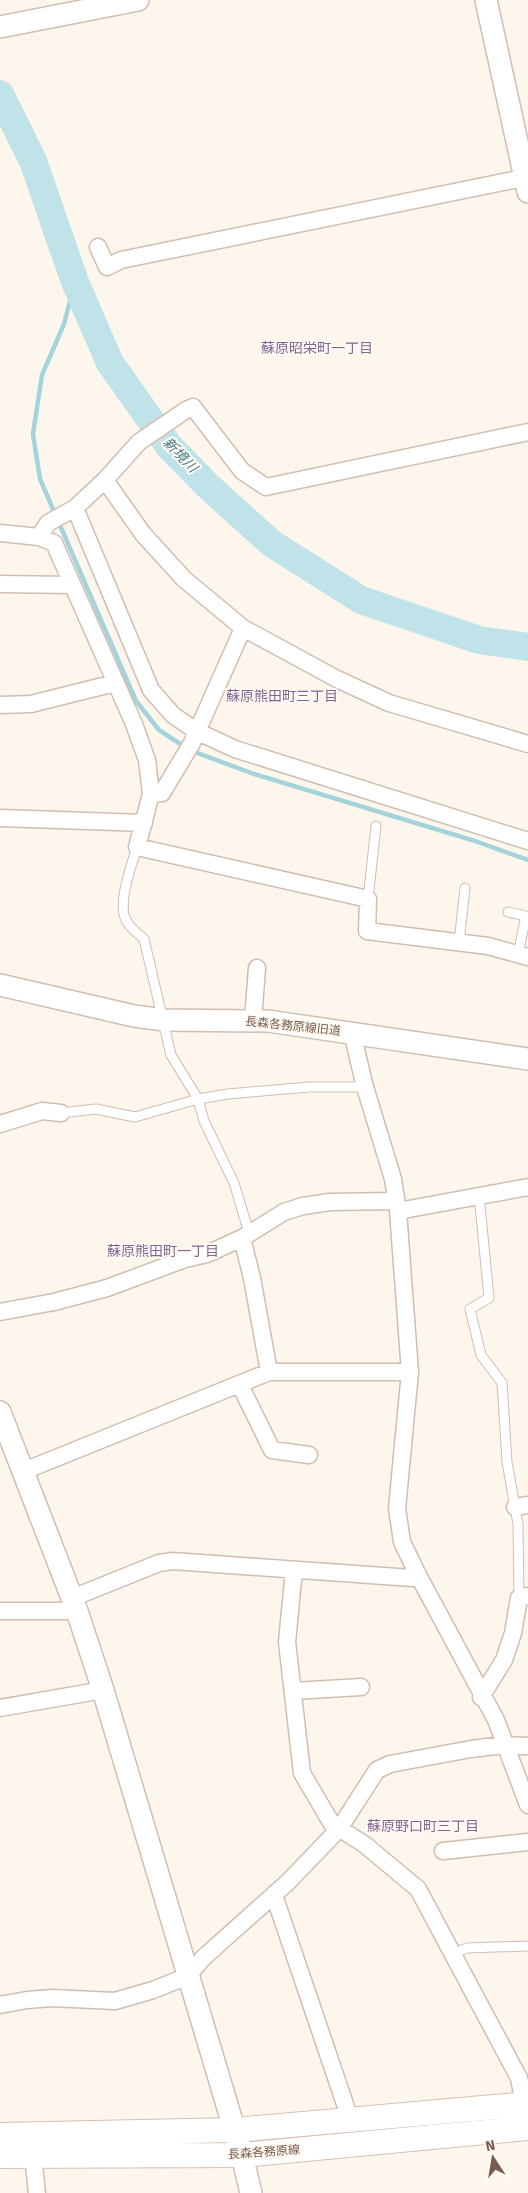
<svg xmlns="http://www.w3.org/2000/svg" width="528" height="2193" viewBox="0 0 528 2193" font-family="'Fira Sans','Noto Sans JP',sans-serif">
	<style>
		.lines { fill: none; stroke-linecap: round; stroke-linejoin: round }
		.stream { stroke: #a5d3da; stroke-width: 4.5 }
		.river { stroke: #bfe3e8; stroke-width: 28 }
		.service-casing { stroke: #d1beb0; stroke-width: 11 }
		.minor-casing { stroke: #d1beb0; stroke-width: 19 }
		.tertiary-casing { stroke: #d1beb0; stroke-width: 24 }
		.secondary-casing { stroke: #d6c0b0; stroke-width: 26 }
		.service { stroke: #fff; stroke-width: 9 }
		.minor { stroke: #fff; stroke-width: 16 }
		.tertiary { stroke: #fff; stroke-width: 21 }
		.secondary { stroke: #fff; stroke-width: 24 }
		.labels { text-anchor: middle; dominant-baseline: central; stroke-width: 4; stroke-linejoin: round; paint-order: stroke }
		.street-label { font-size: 12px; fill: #7a5c4d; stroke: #fffaf3 }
		.neighbourhood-label { font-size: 14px; fill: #846695; stroke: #fffaf3 }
		.water-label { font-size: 14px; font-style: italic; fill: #437c86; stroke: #fffaf3 }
	</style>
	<rect width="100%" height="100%" fill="#fdf6ec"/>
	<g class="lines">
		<path class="stream" d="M 75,282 L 64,324 L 42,375 L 33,434 L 40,479 L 136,701 L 159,730 L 185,747
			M 192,751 L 254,774 L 475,841 L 528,860"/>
		<path class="river" d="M 0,94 L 33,161 L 75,282 L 110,363 L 169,446 L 207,485 L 271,543 L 361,600 L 479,640 L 528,647"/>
		<g class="service-casing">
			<path id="service" d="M 137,847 C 132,864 117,903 126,920 C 130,928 137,933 144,939 L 171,1055 L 198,1099 L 204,1121 L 234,1183 L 249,1233
				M 368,899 L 376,826
				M 508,912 L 526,916 L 518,954
				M 459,942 L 465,888
				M 61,1113 L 96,1109 L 135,1117 L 198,1099 L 228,1094 L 309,1087 L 365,1087
				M 479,1195 L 489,1298 L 470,1309 L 481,1355 L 502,1383 L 507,1462 L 518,1524 L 519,1598
				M 452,1954 L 467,1948 L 528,1946"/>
		</g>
		<g class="minor-casing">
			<path id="minor" d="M 98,247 L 107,267 L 121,260 L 528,177
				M 105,480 L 143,534 L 184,579 L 243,628 L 337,679 L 389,703 L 528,744
				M 75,508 L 151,690 L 173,715 L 196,731 L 235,749 L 528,841
				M 0,533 L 39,537 L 54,543 L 134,724 L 147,760 L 151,794 L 137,847 L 368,899 L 367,931 L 488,946 L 528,957
				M 39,537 L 48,523 L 75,508 L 105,480 L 139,442 L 186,410 L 193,407 L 242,471 L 266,487 L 528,432
				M 0,584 L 72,585
				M 0,705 L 31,704 L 115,683
				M 151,794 L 162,793 L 192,743 L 243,628
				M 0,818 L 144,823
				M 253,1020 L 257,968
				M 356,1033 L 354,1041 L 365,1087 L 393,1179 L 398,1211 L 410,1372 L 397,1508 L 402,1542 L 418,1575 L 496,1720 L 528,1805
				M 0,1124 L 42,1111 L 61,1113
				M 398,1211 L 528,1187
				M 242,1238 L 252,1278 L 269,1372
				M 0,1312 L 54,1302 L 107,1288 L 185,1259 L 207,1254 L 242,1238 L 284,1212 L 303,1206 L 330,1202 L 396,1201
				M 240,1385 L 272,1450 L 309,1455
				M 24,1471 L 269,1372 L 410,1372
				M 515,1507 L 528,1505
				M 294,1570 L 287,1642 L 302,1773 L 332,1824 L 364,1844 L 418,1889 L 519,2078 L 524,2104
				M 72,1598 L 159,1563 L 173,1561 L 412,1578 L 418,1575
				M 0,1611 L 77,1611
				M 294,1691 L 361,1687
				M 481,1697 L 504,1660 L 513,1633 L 519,1598 L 528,1596
				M 0,1708 L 103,1690
				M 443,1851 L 528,1842
				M 274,1895 L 346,2107 L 348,2121
				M 0,2005 L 27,2000 L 52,1998 L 115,2001 L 153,1990 L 188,1976 L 203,1958 L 288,1882 L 339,1829 L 377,1770 L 390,1764 L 471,1749 L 504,1745 L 528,1746
				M 33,2156 L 37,2193"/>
		</g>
		<g class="tertiary-casing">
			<path id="tertiary" d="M 486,0 L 528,192
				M 0,27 L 138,0
				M 0,985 L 134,1016 L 164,1020 L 268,1021 L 528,1059
				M 0,1412 L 77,1611 L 103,1690 L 242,2155 L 251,2193"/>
		</g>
		<g class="secondary-casing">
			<path id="secondary" d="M 0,2135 L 235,2130 L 528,2104
				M 0,2156 L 242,2155 L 528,2128"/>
		</g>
		<use href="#service" class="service"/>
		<use href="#minor" class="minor"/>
		<use href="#tertiary" class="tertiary"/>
		<use href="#secondary" class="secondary"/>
	</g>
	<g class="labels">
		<g class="street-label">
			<text transform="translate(293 1026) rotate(6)">長森各務原線旧道</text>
			<text transform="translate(264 2152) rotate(-4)">長森各務原線</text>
		</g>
		<g class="neighbourhood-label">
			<text x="317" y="348">蘇原昭栄町一丁目</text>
			<text x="282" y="696">蘇原熊田町三丁目</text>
			<text x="163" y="1251">蘇原熊田町一丁目</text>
			<text x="423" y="1826">蘇原野口町三丁目</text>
		</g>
		<g class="water-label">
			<text transform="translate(180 455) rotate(46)">新境川</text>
		</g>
	</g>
	<g transform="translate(493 2158) rotate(348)" stroke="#fffaf3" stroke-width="4" paint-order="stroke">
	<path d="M0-4L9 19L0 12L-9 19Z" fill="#7a5c4d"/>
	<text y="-8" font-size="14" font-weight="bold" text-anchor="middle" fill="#7a5c4d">N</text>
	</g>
</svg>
